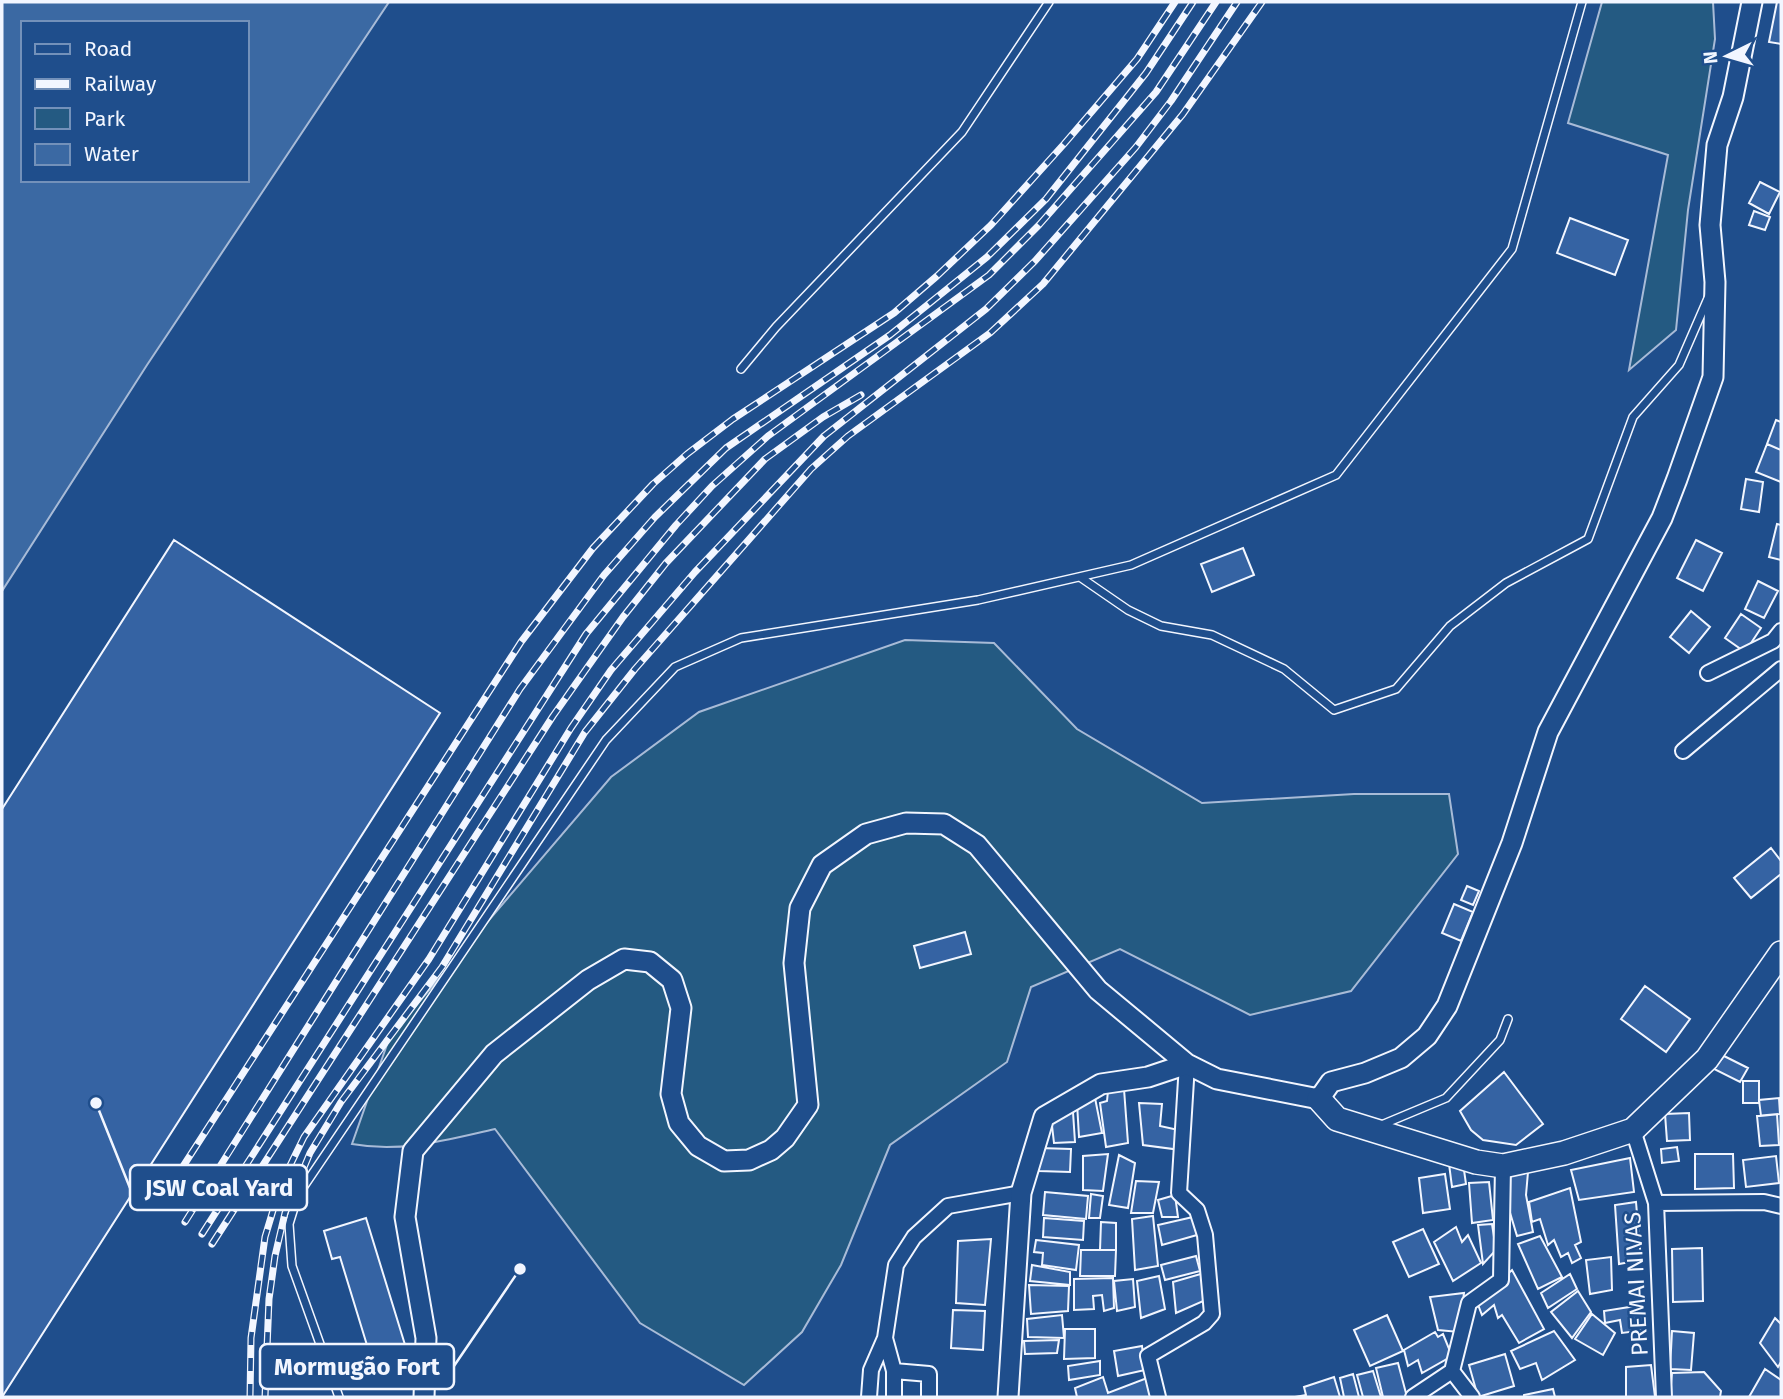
<svg xmlns="http://www.w3.org/2000/svg" width="1783" height="1399" viewBox="0 0 1783 1399" font-family="'Fira Sans',sans-serif">
	<style>
		.green { fill: #245a82; stroke: #a8bbd7; stroke-width: 2 }
		.water { fill: #3b69a3; stroke: #a8bbd7; stroke-width: 2; fill-rule: evenodd }
		.building { fill: #3563a3; stroke: #f2f6ff; stroke-width: 2 }
		.lines { fill: none; stroke-linecap: round; stroke-linejoin: round }
		.lane-casing { stroke: #f2f6ff; stroke-width: 10 }
		.street-casing { stroke: #f2f6ff; stroke-width: 18 }
		.secondary-casing { stroke: #f2f6ff; stroke-width: 23 }
		.primary-casing { stroke: #f2f6ff; stroke-width: 26 }
		.lane { stroke: #1f4e8c; stroke-width: 7 }
		.street { stroke: #1f4e8c; stroke-width: 14 }
		.secondary { stroke: #1f4e8c; stroke-width: 19 }
		.primary { stroke: #1f4e8c; stroke-width: 23 }
		.rail-casing { stroke: #f2f6ff; stroke-width: 7 }
		.rail { stroke: #1f4e8c; stroke-width: 4.5; stroke-dasharray: 13; stroke-linecap: butt }
		.labels { text-anchor: middle; dominant-baseline: central; stroke-width: 5; stroke-linejoin: round; paint-order: stroke }
		.street-label { font-size: 23px; fill: #f2f6ff; stroke: #1f4e8c }
		.leader { fill: none; stroke: #f2f6ff; stroke-width: 2.5 }
		.callout-dot { fill: #f2f6ff; stroke: #1f4e8c; stroke-width: 2.5 }
		.callout { fill: #1f4e8c; stroke: #f2f6ff; stroke-width: 2.5 }
		.callout-label { font-size: 24px; text-anchor: middle; font-weight: bold; fill: #f2f6ff }
	</style>
	<rect width="100%" height="100%" fill="#1f4e8c"/>
	<path class="green" d="M 1602,2 L 1713,2 L 1715,39 L 1688,210 L 1676,330 L 1629,370 L 1668,155 L 1568,123 Z
		M 905,640 L 994,643 L 1077,729 L 1202,803 L 1354,794 L 1449,794 L 1458,854 L 1351,991 L 1250,1015 L 1120,949 L 1031,987 L 1007,1062 L 890,1145 L 841,1265 L 802,1332 L 744,1385 L 640,1323 L 495,1129 C 446,1140 402,1153 352,1144 L 390,1036 L 611,777 L 699,712 Z"/>
	<path class="water" d="M 2,2 L 389,2 L 147,365 L 2,591 ZM 23,23 L 247,23 L 247,180 L 23,180 Z"/>
	<path class="building" d="M 1777,2 L 1781,2 L 1781,44 L 1769,42 Z
		M 1760,182 L 1780,192 L 1769,214 L 1749,203 Z
		M 1754,211 L 1770,217 L 1765,230 L 1749,225 Z
		M 1570,218 L 1628,240 L 1615,275 L 1557,253 Z
		M 1776,420 L 1781,422 L 1781,450 L 1767,444 Z
		M 1767,444 L 1781,450 L 1781,482 L 1756,472 Z
		M 1746,479 L 1763,482 L 1759,512 L 1741,509 Z
		M 1777,524 L 1781,525 L 1781,560 L 1769,557 Z
		M 174,540 L 440,713 L 2,1397 L 2,809 Z
		M 1696,540 L 1722,553 L 1703,591 L 1677,578 Z
		M 1243,548 L 1254,575 L 1212,592 L 1201,564 Z
		M 1758,581 L 1778,591 L 1764,618 L 1745,609 Z
		M 1691,611 L 1710,627 L 1689,653 L 1670,637 Z
		M 1741,614 L 1761,628 L 1745,652 L 1725,638 Z
		M 1771,848 L 1781,861 L 1781,874 L 1751,898 L 1734,878 Z
		M 1467,886 L 1479,891 L 1473,905 L 1461,900 Z
		M 1454,904 L 1473,912 L 1461,941 L 1442,933 Z
		M 965,932 L 971,954 L 920,968 L 914,946 Z
		M 1645,986 L 1690,1019 L 1666,1052 L 1621,1019 Z
		M 1724,1056 L 1748,1068 L 1740,1082 L 1714,1069 Z
		M 1504,1072 L 1543,1124 L 1516,1145 L 1483,1140 L 1471,1130 L 1460,1111 Z
		M 1743,1081 L 1759,1081 L 1759,1103 L 1743,1103 Z
		M 1124,1089 L 1128,1143 L 1106,1147 L 1100,1103 L 1107,1101 L 1108,1091 Z
		M 1095,1098 L 1102,1133 L 1079,1137 L 1077,1103 Z
		M 1779,1098 L 1780,1114 L 1761,1116 L 1759,1100 Z
		M 1139,1103 L 1162,1104 L 1160,1126 L 1183,1131 L 1181,1150 L 1143,1145 Z
		M 1073,1112 L 1075,1142 L 1054,1143 L 1051,1117 Z
		M 1689,1113 L 1690,1140 L 1667,1141 L 1665,1114 Z
		M 1777,1114 L 1779,1145 L 1760,1146 L 1757,1116 Z
		M 1677,1147 L 1679,1161 L 1662,1163 L 1661,1149 Z
		M 1039,1148 L 1071,1149 L 1070,1172 L 1039,1171 Z
		M 1108,1154 L 1103,1191 L 1083,1190 L 1083,1156 Z
		M 1695,1154 L 1733,1154 L 1734,1188 L 1695,1189 Z
		M 1119,1155 L 1135,1163 L 1128,1208 L 1109,1205 Z
		M 1776,1156 L 1779,1183 L 1746,1187 L 1743,1160 Z
		M 1630,1158 L 1634,1192 L 1579,1200 L 1571,1170 Z
		M 1463,1163 L 1466,1184 L 1452,1187 L 1449,1164 Z
		M 1528,1172 L 1526,1195 L 1533,1232 L 1517,1236 L 1508,1206 L 1503,1176 Z
		M 1445,1174 L 1450,1209 L 1423,1213 L 1419,1178 Z
		M 1136,1181 L 1159,1182 L 1153,1213 L 1131,1213 Z
		M 1489,1182 L 1493,1220 L 1472,1223 L 1469,1183 Z
		M 1570,1188 L 1581,1242 L 1575,1245 L 1581,1258 L 1572,1263 L 1568,1253 L 1561,1257 L 1554,1240 L 1548,1245 L 1540,1219 L 1532,1222 L 1529,1202 Z
		M 1045,1192 L 1088,1196 L 1086,1219 L 1043,1215 Z
		M 1091,1194 L 1103,1196 L 1100,1218 L 1089,1218 Z
		M 1175,1195 L 1178,1217 L 1162,1217 L 1158,1200 Z
		M 1636,1202 L 1641,1260 L 1619,1264 L 1615,1205 Z
		M 1153,1216 L 1158,1266 L 1135,1270 L 1132,1219 Z
		M 1193,1217 L 1197,1235 L 1162,1245 L 1158,1225 Z
		M 366,1218 L 414,1374 L 372,1387 L 363,1357 L 370,1355 L 340,1257 L 332,1259 L 324,1231 Z
		M 1044,1218 L 1084,1221 L 1083,1240 L 1043,1237 Z
		M 1101,1222 L 1116,1223 L 1116,1250 L 1100,1250 Z
		M 1492,1224 L 1496,1250 L 1483,1264 L 1478,1225 Z
		M 1456,1227 L 1462,1242 L 1468,1235 L 1481,1263 L 1453,1281 L 1434,1242 Z
		M 1423,1229 L 1439,1264 L 1409,1277 L 1393,1242 Z
		M 1540,1236 L 1562,1277 L 1538,1289 L 1518,1244 Z
		M 991,1239 L 985,1305 L 956,1303 L 958,1241 Z
		M 1036,1240 L 1079,1245 L 1076,1270 L 1042,1265 L 1043,1253 L 1034,1252 Z
		M 1702,1248 L 1703,1301 L 1673,1302 L 1672,1249 Z
		M 1081,1250 L 1116,1250 L 1115,1276 L 1080,1276 Z
		M 1196,1256 L 1200,1271 L 1165,1280 L 1161,1265 Z
		M 1611,1257 L 1612,1290 L 1590,1294 L 1586,1260 Z
		M 1032,1265 L 1070,1272 L 1070,1285 L 1030,1281 Z
		M 1512,1270 L 1544,1329 L 1519,1343 L 1502,1315 L 1498,1318 L 1494,1305 L 1482,1315 L 1477,1302 Z
		M 1204,1273 L 1208,1299 L 1176,1313 L 1173,1282 Z
		M 1570,1274 L 1577,1289 L 1548,1308 L 1541,1293 Z
		M 1159,1276 L 1165,1309 L 1141,1318 L 1137,1281 Z
		M 1113,1278 L 1114,1308 L 1104,1311 L 1102,1295 L 1093,1296 L 1094,1309 L 1074,1310 L 1074,1279 Z
		M 1133,1279 L 1135,1307 L 1117,1311 L 1114,1281 Z
		M 1029,1285 L 1069,1286 L 1068,1311 L 1031,1314 Z
		M 1578,1291 L 1591,1312 L 1572,1338 L 1551,1312 Z
		M 1464,1293 L 1459,1332 L 1438,1330 L 1430,1297 Z
		M 1642,1305 L 1646,1330 L 1622,1333 L 1620,1320 L 1605,1323 L 1604,1311 Z
		M 953,1310 L 985,1311 L 983,1350 L 951,1348 Z
		M 1592,1314 L 1615,1333 L 1603,1355 L 1575,1339 Z
		M 1062,1315 L 1064,1338 L 1028,1337 L 1027,1319 Z
		M 1387,1315 L 1403,1351 L 1370,1366 L 1354,1330 Z
		M 1775,1318 L 1781,1324 L 1781,1362 L 1778,1367 L 1760,1343 Z
		M 1065,1329 L 1095,1329 L 1095,1358 L 1064,1359 Z
		M 1554,1331 L 1575,1360 L 1542,1380 L 1536,1363 L 1520,1369 L 1511,1351 Z
		M 1672,1331 L 1694,1333 L 1691,1370 L 1670,1369 Z
		M 1435,1332 L 1438,1337 L 1443,1334 L 1452,1356 L 1422,1373 L 1418,1360 L 1408,1366 L 1404,1350 Z
		M 1059,1340 L 1057,1353 L 1025,1354 L 1024,1341 Z
		M 1142,1346 L 1145,1370 L 1118,1376 L 1114,1351 Z
		M 1505,1354 L 1514,1386 L 1478,1397 L 1469,1365 Z
		M 1100,1361 L 1100,1375 L 1069,1380 L 1068,1366 Z
		M 1398,1363 L 1407,1397 L 1383,1397 L 1376,1368 Z
		M 1651,1365 L 1655,1397 L 1626,1397 L 1626,1367 Z
		M 1765,1369 L 1781,1380 L 1781,1397 L 1749,1397 Z
		M 1373,1371 L 1381,1397 L 1363,1397 L 1357,1375 Z
		M 1704,1372 L 1721,1391 L 1720,1397 L 1670,1397 L 1672,1373 Z
		M 1353,1374 L 1359,1397 L 1344,1397 L 1340,1378 Z
		M 1103,1377 L 1108,1393 L 1147,1378 L 1155,1397 L 1077,1397 L 1075,1388 Z
		M 1334,1377 L 1340,1397 L 1295,1397 L 1306,1395 L 1304,1387 Z
		M 1553,1389 L 1555,1397 L 1524,1397 L 1524,1395 Z"/>
	<g class="lines">
		<g class="lane-casing">
			<path id="lane" d="M 741,369 L 776,327 L 962,132 L 1049,2
				M 1080,577 L 1128,610 L 1161,626 L 1212,635 L 1284,669 L 1334,710 L 1396,689 L 1450,626 L 1506,583 L 1588,539 L 1633,417 L 1679,365 L 1709,296
				M 1379,1126 L 1446,1098 L 1500,1040 L 1508,1019
				M 339,1397 L 292,1266 L 289,1224 L 298,1195 L 606,740 L 675,667 L 741,638 L 978,600 L 1131,565 L 1336,475 L 1512,249 L 1582,2"/>
		</g>
		<g class="street-casing">
			<path id="street" d="M 1708,673 L 1773,641 L 1781,631
				M 1683,751 L 1781,669
				M 1633,1130 L 1656,1203 L 1664,1397
				M 1656,1203 L 1764,1202 L 1781,1206
				M 885,1338 L 894,1371 L 894,1397
				M 894,1371 L 929,1374 L 929,1397
				M 1452,1371 L 1472,1397
				M 869,1397 L 871,1370 L 885,1338 L 896,1265 L 914,1237 L 948,1206 L 1021,1193
				M 1158,1397 L 1148,1356 L 1204,1323 L 1212,1314 L 1205,1235 L 1197,1210 L 1179,1193 L 1187,1064
				M 1413,1397 L 1452,1371 L 1469,1303 L 1501,1280 L 1503,1166"/>
		</g>
		<g class="secondary-casing">
			<path id="secondary" d="M 424,1397 L 426,1338 L 405,1217 L 413,1151 L 494,1054 L 588,980 L 624,959 L 650,962 L 672,980 L 681,1008 L 671,1094 L 679,1123 L 698,1146 L 724,1161 L 749,1160 L 771,1150 L 785,1138 L 808,1105 L 794,963 L 800,908 L 822,865 L 866,834 L 906,823 L 944,824 L 977,845 L 1098,990 L 1187,1064 L 1217,1079 L 1319,1099 L 1331,1082 L 1365,1073 L 1401,1058 L 1427,1036 L 1447,1006 L 1512,843 L 1548,732 L 1662,518 L 1677,479 L 1713,377 L 1715,282 L 1710,225 L 1717,145 L 1733,97 L 1752,2
				M 1008,1397 L 1021,1193 L 1044,1117 L 1101,1084 L 1148,1077 L 1187,1064"/>
		</g>
		<g class="primary-casing">
			<path id="primary" d="M 1319,1099 L 1337,1119 L 1476,1162 L 1503,1166 L 1564,1153 L 1633,1130 L 1707,1059 L 1781,953"/>
		</g>
		<use href="#lane" class="lane"/>
		<use href="#street" class="street"/>
		<use href="#secondary" class="secondary"/>
		<use href="#primary" class="primary"/>
		<g class="rail-casing">
			<path id="rail" d="M 162,1199 L 521,642 L 593,548 L 653,484 L 687,454 L 733,419 L 894,313 L 937,276 L 991,225 L 1064,144 L 1137,59 L 1175,2
				M 185,1222 L 520,689 L 604,575 L 655,517 L 726,448 L 890,335 L 987,257 L 1046,199 L 1146,73 L 1193,2
				M 202,1234 L 586,634 L 676,525 L 712,486 L 768,436 L 989,275 L 1039,225 L 1156,92 L 1216,2
				M 212,1244 L 553,716 L 623,617 L 666,563 L 765,459 L 823,417 L 861,395
				M 250,1397 L 251,1338 L 265,1237 L 281,1184 L 304,1137 L 429,959 L 571,728 L 611,670 L 695,572 L 824,436 L 986,309 L 1035,261 L 1136,147 L 1171,101 L 1237,2
				M 265,1397 L 269,1299 L 275,1256 L 285,1213 L 310,1153 L 341,1102 L 442,967 L 585,732 L 635,669 L 811,469 L 848,436 L 990,333 L 1043,284 L 1183,114 L 1262,2"/>
		</g>
		<use href="#rail" class="rail"/>
	</g>
	<g class="labels">
		<g class="street-label">
			<text transform="translate(1636 1284) rotate(-93)">PREMAI NIVAS</text>
		</g>
	</g>
	<path class="leader" d="M96 1103L130 1188M520 1269L454 1366"/>
	<g class="callout-dot">
		<circle cx="96" cy="1103" r="7"/>
		<circle cx="520" cy="1269" r="7"/>
	</g>
	<g class="callout">
		<rect x="130" y="1165" width="177" height="45" rx="7"/>
		<rect x="260" y="1344" width="194" height="45" rx="7"/>
	</g>
	<g class="callout-label">
		<text x="219" y="1196">JSW Coal Yard</text>
		<text x="357" y="1375">Mormugão Fort</text>
	</g>
	<rect width="1783" height="1399" fill="none" stroke="#f2f6ff" stroke-width="7"/>
	<rect x="21" y="21" width="228" height="161" fill="#1f4e8c" stroke="#7391ba" stroke-width="2"/>
	<rect x="35" y="44" width="35" height="10" fill="#1f4e8c" stroke="#7391ba" stroke-width="2"/>
	<text x="84" y="56" font-size="21" fill="#f2f6ff">Road</text>
	<rect x="35" y="79" width="35" height="10" fill="#f2f6ff" stroke="#7391ba" stroke-width="2"/>
	<text x="84" y="91" font-size="21" fill="#f2f6ff">Railway</text>
	<rect x="35" y="108" width="35" height="21" fill="#245a82" stroke="#7391ba" stroke-width="2"/>
	<text x="84" y="126" font-size="21" fill="#f2f6ff">Park</text>
	<rect x="35" y="144" width="35" height="21" fill="#3b69a3" stroke="#7391ba" stroke-width="2"/>
	<text x="84" y="161" font-size="21" fill="#f2f6ff">Water</text>
	<g transform="translate(1727 56) rotate(265)" stroke="#1f4e8c" stroke-width="5" paint-order="stroke">
	<path d="M0-5L12 26L0 18L-12 26Z" fill="#f2f6ff"/>
	<text y="-10" font-size="19" font-weight="bold" text-anchor="middle" fill="#f2f6ff">N</text>
	</g>
</svg>
